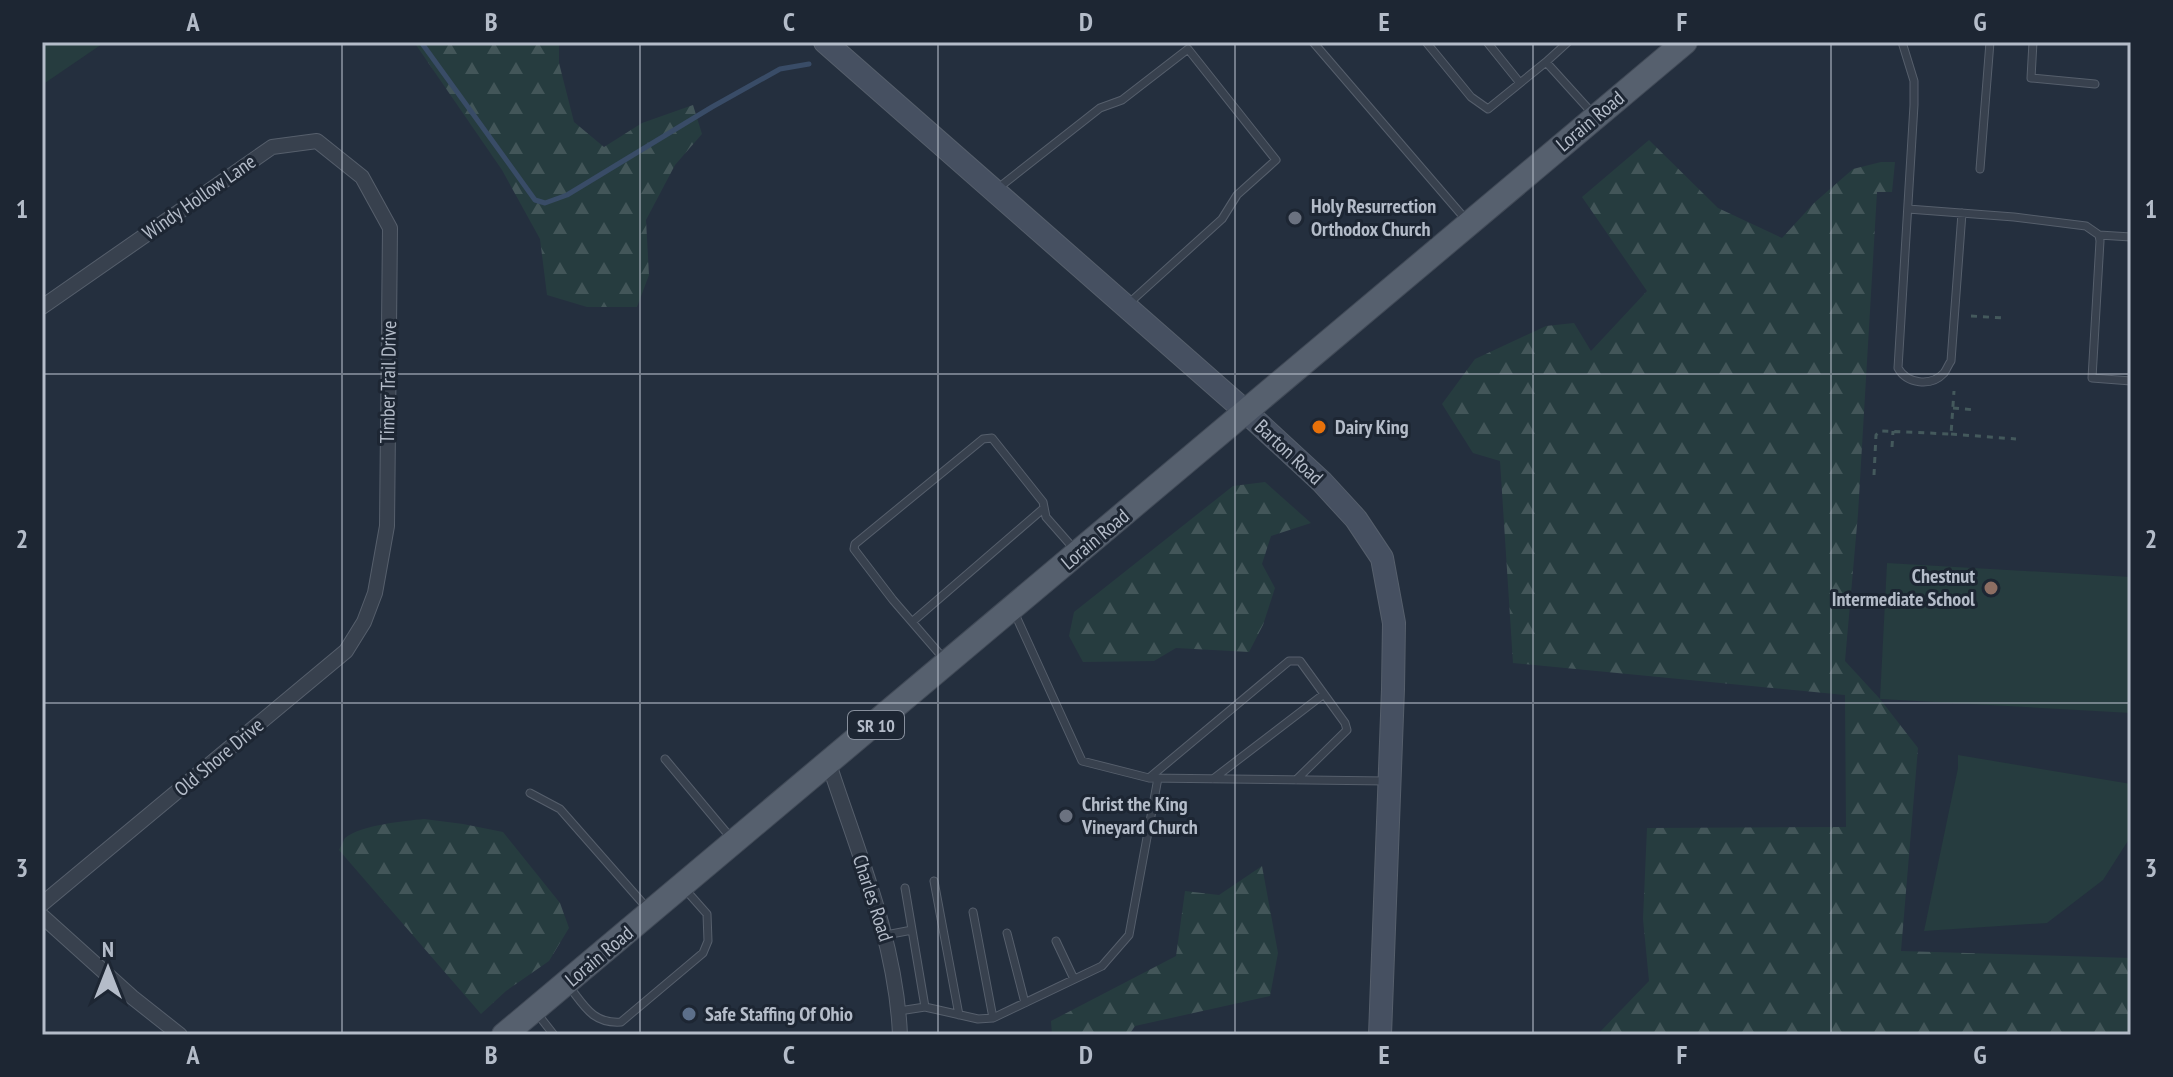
<svg xmlns="http://www.w3.org/2000/svg" width="2173" height="1077" viewBox="0 0 2173 1077" font-family="'PT Sans Narrow',sans-serif">
	<style>
		.forest { fill: url(#forest-firs) }
		.park { fill: #263c3f }
		.lines { fill: none; stroke-linecap: round; stroke-linejoin: round }
		.stream { stroke: #394c67; stroke-width: 5 }
		.lane-casing { stroke: #565f6c; stroke-width: 9 }
		.street-casing { stroke: #565f6c; stroke-width: 16 }
		.secondary-casing { stroke: #565f6c; stroke-width: 24 }
		.primary-casing { stroke: #414a57; stroke-width: 26 }
		.path { stroke: #44595c; stroke-width: 3; stroke-dasharray: 6 6; stroke-linecap: butt }
		.lane { stroke: #38414e; stroke-width: 7 }
		.street { stroke: #38414e; stroke-width: 14 }
		.secondary { stroke: #465061; stroke-width: 22 }
		.primary { stroke: #56606e; stroke-width: 24 }
		.grid { fill: none; stroke: #b4bcc9; stroke-width: 2; stroke-opacity: 0.55 }
		.worship-dot { fill: #6b7280; stroke: #1d2633; stroke-width: 3 }
		.food-dot { fill: #e8710a; stroke: #1d2633; stroke-width: 3 }
		.education-dot { fill: #8d6e63; stroke: #1d2633; stroke-width: 3 }
		.service-dot { fill: #5c6f8a; stroke: #1d2633; stroke-width: 3 }
		.labels { text-anchor: middle; dominant-baseline: central; stroke-width: 6; stroke-linejoin: round; paint-order: stroke }
		.shield { fill: #1d2633; stroke: #878f9c; stroke-width: 2 }
		.shield-label { font-size: 18px; font-weight: bold; fill: #b4bcc9 }
		.street-label { font-size: 20px; fill: #b4bcc9; stroke: #1d2633 }
		.poi-label { font-size: 20px; font-weight: bold; fill: #b4bcc9; stroke: #1d2633; text-anchor: start }
		.neatline { fill: none; stroke: #b4bcc9; stroke-width: 3 }
		.grid-label { font-size: 26px; text-anchor: middle; font-weight: bold; fill: #b4bcc9 }
	</style>
	<defs>
		<pattern id="forest-firs" width="22" height="20" patternUnits="userSpaceOnUse" patternTransform="scale(2)"><rect width="22" height="20" fill="#263c3f"/><path d="M5 1l3.5 6h-7zM16 11l3.5 6h-7z" fill="#435659"/></pattern>
	</defs>
	<rect width="100%" height="100%" fill="#242f3e"/>
	<path class="forest" d="M 414,42 L 559,42 L 559,63 L 574,122 L 604,147 L 642,123 L 693,105 L 702,134 L 675,165 L 646,220 L 649,275 L 637,307 L 587,307 L 547,295 L 540,239 L 502,170 Z
		M 1649,140 L 1718,208 L 1782,238 L 1814,203 L 1853,169 L 1881,162 L 1895,162 L 1892,192 L 1877,192 L 1858,514 L 1845,661 L 1880,699 L 1918,748 L 1901,951 L 2131,958 L 2131,1035 L 1526,1035 L 1599,1033 L 1649,981 L 1643,919 L 1647,828 L 1846,827 L 1845,695 L 1513,663 L 1500,461 L 1473,453 L 1442,404 L 1475,359 L 1546,326 L 1574,323 L 1591,351 L 1647,291 L 1582,197 Z
		M 1265,482 L 1311,523 L 1271,536 L 1262,564 L 1275,588 L 1263,625 L 1249,652 L 1176,648 L 1154,661 L 1083,662 L 1069,636 L 1074,612 L 1233,486 Z
		M 424,819 L 463,824 L 503,832 L 560,903 L 569,928 L 549,961 L 506,991 L 481,1014 L 339,850 C 340,848 344,840 345,838 C 361,825 404,821 424,819 Z
		M 1262,866 L 1278,953 L 1270,996 L 1135,1026 L 1129,1035 L 1052,1035 L 1051,1021 L 1176,956 L 1185,891 L 1219,895 Z"/>
	<path class="park" d="M 42,42 L 105,42 L 42,85 Z
		M 1887,563 L 2131,577 L 2131,713 L 1880,699 Z
		M 1958,755 L 2131,784 L 2131,836 L 2103,880 L 2047,923 L 1924,931 L 1958,768 Z"/>
	<g class="lines">
		<path class="stream" d="M 421,42 L 535,200 L 545,203 L 567,195 L 712,107 L 780,69 L 809,64"/>
		<g class="lane-casing">
			<path id="lane" d="M 1313,42 L 1467,221
				M 1426,42 L 1471,97 L 1488,109 L 1546,62 L 1594,115
				M 1487,42 L 1520,83
				M 1902,42 L 1914,81 L 1914,105 L 1898,368 C 1907,384 1931,387 1944,373 C 1947,369 1948,365 1951,361 L 1962,213
				M 2033,42 L 2031,78 L 2095,84
				M 1546,62 L 1568,42
				M 1980,169 L 1990,42
				M 997,189 L 1100,108 L 1122,100 L 1188,49 L 1276,160 L 1237,195 L 1222,219 L 1127,305
				M 1908,209 L 2014,217 L 2086,226 L 2099,235 L 2100,241 L 2092,378 L 2131,381
				M 2099,235 L 2131,237
				M 1015,614 L 1082,761 L 1149,778 L 1386,781
				M 912,622 L 1044,508
				M 944,659 L 893,600 L 854,549 L 855,544 L 983,439 L 992,438 L 1043,502 L 1046,517 L 1075,550
				M 665,759 L 731,838
				M 1149,778 L 1289,661 L 1300,661 L 1345,723 L 1347,730 L 1296,780
				M 1213,779 L 1324,694
				M 530,793 L 560,809 L 647,908
				M 934,881 L 959,1015
				M 905,888 L 925,1007 L 978,1019 L 993,1018 L 1102,966 L 1129,935 L 1158,778
				M 973,912 L 993,1018
				M 1007,933 L 1025,1003
				M 886,935 L 912,930
				M 1056,941 L 1074,979
				M 568,985 C 584,1005 592,1024 621,1022 L 703,953 L 708,941 L 707,914 L 684,888
				M 899,1011 L 925,1007
				M 536,1012 L 554,1035"/>
		</g>
		<g class="street-casing">
			<path id="street" d="M 42,307 L 272,147 L 317,141 L 362,177 L 390,228 L 387,526 L 375,593 L 364,622 L 346,651 L 42,904
				M 829,764 C 858,853 896,941 900,1035
				M 42,916 L 132,997 L 180,1035"/>
		</g>
		<g class="secondary-casing">
			<path id="secondary" d="M 825,42 L 1245,411 L 1322,482 L 1356,519 L 1382,558 L 1394,623 L 1393,689 L 1380,1035"/>
		</g>
		<g class="primary-casing">
			<path id="primary" d="M 504,1035 C 900,706 1289,371 1685,42"/>
		</g>
		<path class="path" d="M 1971,316 L 2003,318
			M 1953,408 L 1975,410
			M 1951,434 L 2016,439
			M 1892,447 L 1893,431
			M 1874,475 L 1876,435 L 1880,431 L 1951,434 L 1954,391"/>
		<use href="#lane" class="lane"/>
		<use href="#street" class="street"/>
		<use href="#secondary" class="secondary"/>
		<use href="#primary" class="primary"/>
	</g>
	<path class="grid" d="M 342,42 L 342,1035M 640,42 L 640,1035M 938,42 L 938,1035M 1235,42 L 1235,1035M 1533,42 L 1533,1035M 1831,42 L 1831,1035M 42,374 L 2131,374M 42,703 L 2131,703"/>
	<g class="worship-dot">
		<circle cx="1295" cy="218" r="8"/>
		<circle cx="1066" cy="816" r="8"/>
	</g>
	<circle class="food-dot" cx="1319" cy="427" r="8"/>
	<circle class="education-dot" cx="1991" cy="588" r="8"/>
	<circle class="service-dot" cx="689" cy="1014" r="8"/>
	<g class="labels">
		<rect class="shield" x="848" y="711" width="56" height="28" rx="6"/>
		<g class="shield-label">
			<text x="876" y="725">SR 10</text>
		</g>
		<g class="street-label">
			<text transform="translate(1590 121) rotate(-40)">Lorain Road</text>
			<text transform="translate(199 197) rotate(-35)">Windy Hollow Lane</text>
			<text transform="translate(388 382) rotate(-89)">Timber Trail Drive</text>
			<text transform="translate(1289 452) rotate(43)">Barton Road</text>
			<text transform="translate(1095 539) rotate(-40)">Lorain Road</text>
			<text transform="translate(219 757) rotate(-40)">Old Shore Drive</text>
			<text transform="translate(873 898) rotate(72)">Charles Road</text>
			<text transform="translate(599 956) rotate(-40)">Lorain Road</text>
		</g>
		<g class="poi-label">
			<text x="1311" y="206">Holy Resurrection<tspan x="1311" dy="23">Orthodox Church</tspan></text>
			<text x="1335" y="427">Dairy King</text>
			<text x="1975" y="576" text-anchor="end">Chestnut<tspan x="1975" dy="23">Intermediate School</tspan></text>
			<text x="1082" y="804">Christ the King<tspan x="1082" dy="23">Vineyard Church</tspan></text>
			<text x="705" y="1014">Safe Staffing Of Ohio</text>
		</g>
	</g>
	<rect width="2173" height="1077" fill="none" stroke="#1d2633" stroke-width="88"/>
	<g transform="translate(108 969)" stroke="#1d2633" stroke-width="6" paint-order="stroke">
	<path d="M0-6L14 30L0 20L-14 30Z" fill="#b4bcc9"/>
	<text y="-12" font-size="22" font-weight="bold" text-anchor="middle" fill="#b4bcc9">N</text>
	</g>
	<rect x="44" y="44" width="2085" height="989" class="neatline"/>
	<g class="grid-label">
		<text x="193" y="31">A</text>
		<text x="491" y="31">B</text>
		<text x="789" y="31">C</text>
		<text x="1086" y="31">D</text>
		<text x="1384" y="31">E</text>
		<text x="1682" y="31">F</text>
		<text x="1980" y="31">G</text>
		<text x="22" y="218">1</text>
		<text x="2151" y="218">1</text>
		<text x="22" y="548">2</text>
		<text x="2151" y="548">2</text>
		<text x="22" y="877">3</text>
		<text x="2151" y="877">3</text>
		<text x="193" y="1064">A</text>
		<text x="491" y="1064">B</text>
		<text x="789" y="1064">C</text>
		<text x="1086" y="1064">D</text>
		<text x="1384" y="1064">E</text>
		<text x="1682" y="1064">F</text>
		<text x="1980" y="1064">G</text>
	</g>
</svg>
